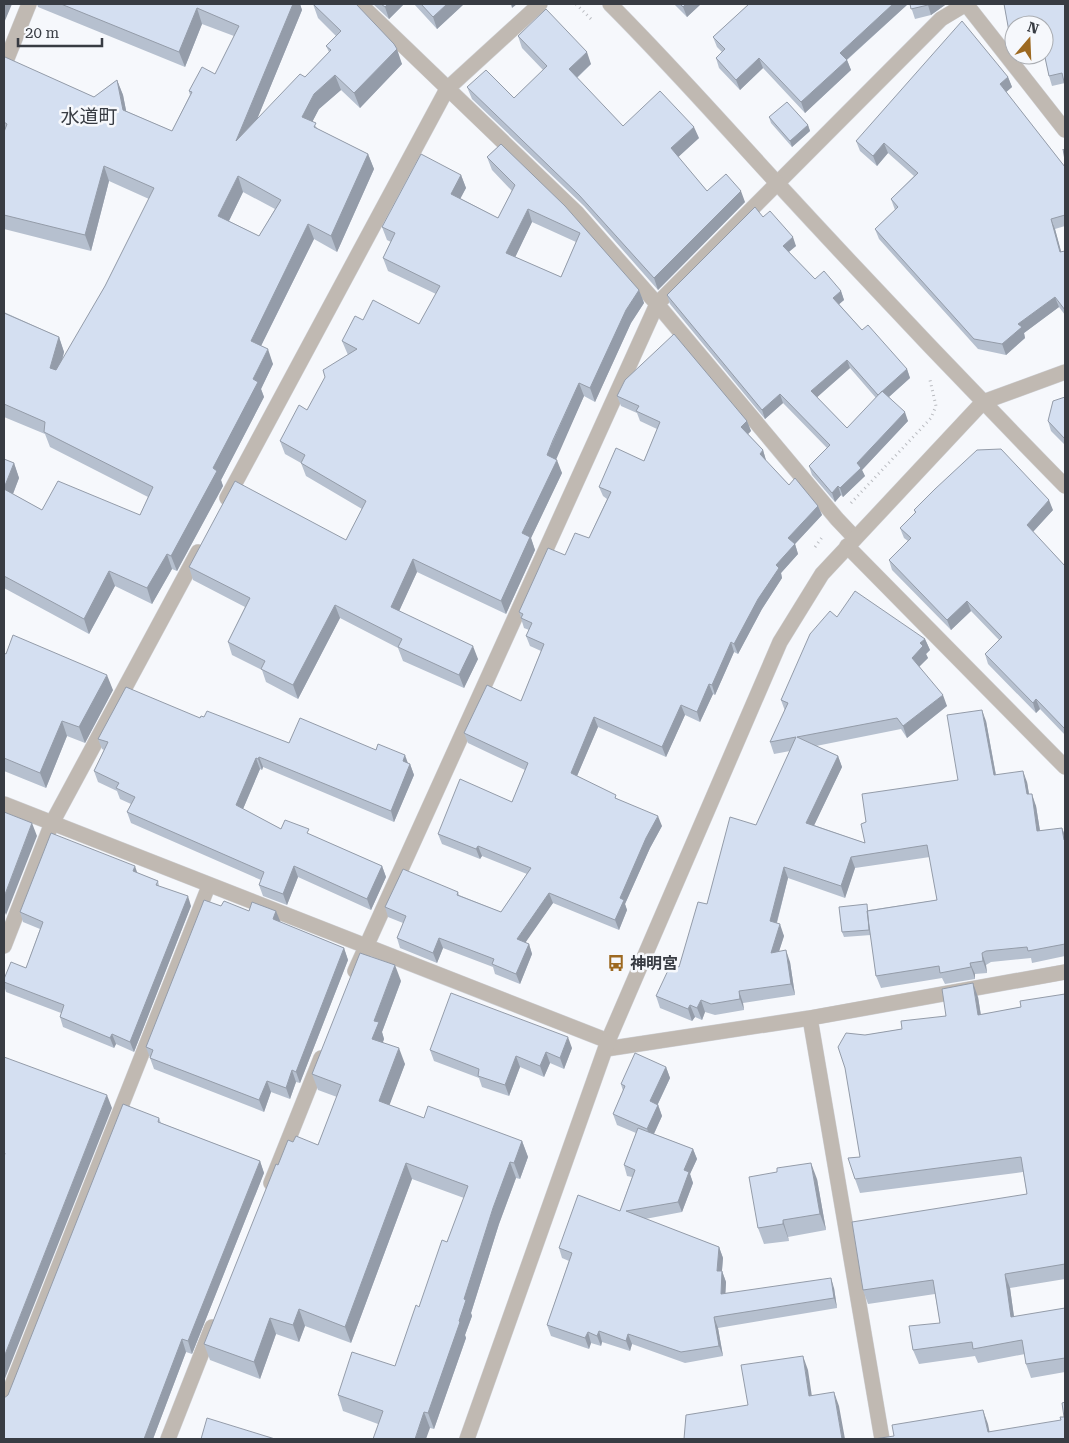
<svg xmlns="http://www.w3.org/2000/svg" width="1069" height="1443" viewBox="0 0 1069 1443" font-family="'Roboto Serif','Noto Sans JP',serif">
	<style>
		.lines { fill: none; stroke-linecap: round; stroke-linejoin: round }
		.service-casing { stroke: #d0d2d7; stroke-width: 15 }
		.minor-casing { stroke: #d0d2d7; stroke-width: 16 }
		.tertiary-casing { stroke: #d0d2d7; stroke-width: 16 }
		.path { stroke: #babcc1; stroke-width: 3; stroke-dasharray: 1 4; stroke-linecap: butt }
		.service { stroke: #c0b9b2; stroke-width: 14 }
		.minor { stroke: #c0b9b2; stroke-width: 15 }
		.tertiary { stroke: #c0b9b2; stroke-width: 15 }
		.wall { fill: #b6c0cf; fill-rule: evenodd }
		.shaded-wall { fill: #949ca9 }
		.building { fill: #d4dff1; stroke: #949ca9; fill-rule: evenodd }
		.labels { text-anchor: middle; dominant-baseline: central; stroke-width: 5; stroke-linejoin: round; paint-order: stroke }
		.poi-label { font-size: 16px; font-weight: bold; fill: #383c43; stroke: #f6f8fc; text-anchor: start }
		.quarter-label { font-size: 19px; fill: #383c43; stroke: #f6f8fc }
	</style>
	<rect width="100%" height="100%" fill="#f6f8fc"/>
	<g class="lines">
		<g class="service-casing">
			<path id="service" d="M 4,1404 L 209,885"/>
		</g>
		<g class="minor-casing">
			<path id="minor" d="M 360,4 L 577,213 L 657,304 L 837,519 L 855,538
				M 966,4 L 1065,130
				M 4,66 L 29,4
				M 227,498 L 447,89 L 540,4
				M 847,546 L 1065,767
				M 4,804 L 608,1041
				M 4,946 L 52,823 L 198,552
				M 355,971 L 657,304 L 941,19 L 966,4
				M 810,1018 L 882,1439
				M 606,1049 L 810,1018 L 1065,972
				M 271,1183 L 321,1058
				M 168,1439 L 212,1327"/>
		</g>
		<g class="tertiary-casing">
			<path id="tertiary" d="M 610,4 C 668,62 722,123 778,184 C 872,286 968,387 1065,486
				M 467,1439 L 608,1041 L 780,642 L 822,574 L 983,402 L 1065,372"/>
		</g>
		<path class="path" d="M 576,4 L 593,21
			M 851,503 L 931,418 L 936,406 L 930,380
			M 815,547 L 823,536"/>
		<use href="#service" class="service"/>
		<use href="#minor" class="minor"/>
		<use href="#tertiary" class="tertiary"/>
	</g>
	<path class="wall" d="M 37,4 L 300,4 L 302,10 L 257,119 L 305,77 L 329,52 L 326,46 L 336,36 L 318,18 L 313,4 L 356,4 L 402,64 L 360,108 L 341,90 L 319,109 L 312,122 L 318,129 L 368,154 L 374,169 L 337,252 L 314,239 L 261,346 L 273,364 L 261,389 L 264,397 L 221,480 L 223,486 L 177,571 L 172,569 L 152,604 L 115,586 L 89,634 L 4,588 L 4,459 L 14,463 L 19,478 L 13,494 L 42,510 L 140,515 L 148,497 L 50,447 L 45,434 L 4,417 L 4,312 L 59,337 L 64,352 L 62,362 L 105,286 L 149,199 L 109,181 L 91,251 L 4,229 L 4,58 L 94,97 L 117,80 L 123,95 L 126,111 L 172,131 L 190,95 L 189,91 L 215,74 L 234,36 L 202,24 L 185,67 L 38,7 ZM 243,192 L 275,209 L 259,236 L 229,221 Z
		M 373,4 L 404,4 L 389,19 Z
		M 414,4 L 464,4 L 437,29 Z
		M 674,4 L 701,4 L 687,17 Z
		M 749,4 L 908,4 L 847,60 L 851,70 L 805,113 L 763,68 L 740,90 L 719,68 L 716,58 L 722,52 L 717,47 L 713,37 Z
		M 910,4 L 945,4 L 945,5 L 931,15 L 915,19 Z
		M 1004,4 L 1065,4 L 1065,86 L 1065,83 L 1052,86 L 1049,76 L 1044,53 L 1044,25 L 1014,25 L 1014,47 L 1010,37 Z
		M 518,36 L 591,64 L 577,78 L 623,126 L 699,138 L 678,157 L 707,191 L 745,202 L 658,290 L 584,206 L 472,99 L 467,87 L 514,98 L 543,70 L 522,48 Z
		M 1008,77 L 1012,87 L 1006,92 L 1065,167 L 1065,226 L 1055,229 L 1061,252 L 1065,251 L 1065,315 L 1059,307 L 1024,333 L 1025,338 L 1006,355 L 978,349 L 879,239 L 875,229 L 895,210 L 891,199 L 914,176 L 888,153 L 877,166 L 860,151 L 856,141 Z
		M 769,117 L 808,125 L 810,131 L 792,147 L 771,123 Z
		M 501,144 L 639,290 L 644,303 L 631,323 L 595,402 L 584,396 L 558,453 L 555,459 L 562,473 L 531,538 L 535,550 L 506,614 L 417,572 L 399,611 L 478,659 L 464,688 L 403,661 L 398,648 L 340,618 L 298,699 L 266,682 L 262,670 L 232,655 L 228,642 L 245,607 L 193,580 L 189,567 L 346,540 L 362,509 L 306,476 L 301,463 L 285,454 L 280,441 L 307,410 L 348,355 L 342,341 L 363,320 L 419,324 L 436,294 L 388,271 L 383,258 L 391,242 L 387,240 L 382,227 L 461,175 L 466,188 L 460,198 L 498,218 L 512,191 L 492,170 L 487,157 ZM 532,222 L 576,242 L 561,277 L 515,257 Z
		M 763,217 L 796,246 L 789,252 L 815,279 L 841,291 L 844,300 L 839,304 L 862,330 L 907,369 L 910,378 L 889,397 L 908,421 L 862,470 L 865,476 L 843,497 L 841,495 L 835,502 L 812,475 L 809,466 L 827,448 L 783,403 L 765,419 L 670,304 L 667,295 ZM 850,368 L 876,398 L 847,428 L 817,397 Z
		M 617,396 L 747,421 L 751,431 L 748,434 L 763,450 L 766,461 L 789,485 L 818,506 L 822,515 L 795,544 L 798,554 L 781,573 L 782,578 L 762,609 L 738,654 L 734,652 L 715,695 L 713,694 L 700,722 L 685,715 L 666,757 L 598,727 L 577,776 L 618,799 L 662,826 L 650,848 L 625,904 L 627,910 L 619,930 L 553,903 L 525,942 L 529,944 L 532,954 L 520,984 L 495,974 L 493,967 L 443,948 L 437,963 L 400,948 L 397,938 L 403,923 L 388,917 L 385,907 L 458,892 L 459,895 L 501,912 L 527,874 L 482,856 L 480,859 L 442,844 L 438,834 L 512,802 L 525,770 L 468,743 L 464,733 L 521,701 L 541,651 L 530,646 L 526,636 L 529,630 L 524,628 L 519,612 L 565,555 L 589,538 L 607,499 L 603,496 L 599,487 L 644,461 L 657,429 L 640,421 L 637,413 L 621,406 Z
		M 1065,397 L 1065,445 L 1051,431 L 1048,421 Z
		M 914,510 L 1053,510 L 1033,532 L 1065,566 L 1065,735 L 1040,709 L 1036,713 L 988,664 L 985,654 L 999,640 L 971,611 L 951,630 L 892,570 L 889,560 L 908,541 L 904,538 L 900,528 L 915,513 Z
		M 837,617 L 925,639 L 930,650 L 926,654 L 928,658 L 919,666 L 947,706 L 907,738 L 901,729 L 816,746 L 838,756 L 842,767 L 814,825 L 865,843 L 866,822 L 958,780 L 986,721 L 996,775 L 1027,782 L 1029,794 L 1036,806 L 1040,831 L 1062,828 L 1065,836 L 1065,956 L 1032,963 L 1031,958 L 991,962 L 986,965 L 987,973 L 975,974 L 975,979 L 945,984 L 942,978 L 881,988 L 876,976 L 871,935 L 844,937 L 842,932 L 869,910 L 937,900 L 930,857 L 855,868 L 845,898 L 788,878 L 777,923 L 784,936 L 779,951 L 790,962 L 795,995 L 743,1003 L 744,1010 L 715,1015 L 705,1012 L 702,1020 L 695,1017 L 692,1021 L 660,1008 L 656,996 L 679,967 L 707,904 L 756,825 L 790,751 L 774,754 L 770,742 L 785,711 L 781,700 Z
		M 4,653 L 113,690 L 85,743 L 67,736 L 46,788 L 4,771 Z
		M 200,718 L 289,743 L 410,764 L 414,775 L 394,822 L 263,767 L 262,770 L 260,769 L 243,809 L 281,829 L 311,835 L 382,866 L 386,877 L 371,910 L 298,877 L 287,905 L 263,896 L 259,885 L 261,880 L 131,823 L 127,812 L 131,804 L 120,799 L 117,791 L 98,782 L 94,771 L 104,750 L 102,749 L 98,739 Z
		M 138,873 L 158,881 L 159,886 L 191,906 L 134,1052 L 116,1044 L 114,1048 L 63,1027 L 60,1017 L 61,1013 L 6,992 L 4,985 L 4,979 L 26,968 L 40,929 L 23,922 L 20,912 Z
		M 221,906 L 249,911 L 280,922 L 344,948 L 348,960 L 300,1083 L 296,1082 L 290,1099 L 271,1092 L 264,1112 L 154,1069 L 146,1047 Z
		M 401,981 L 382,1032 L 384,1039 L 383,1042 L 405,1064 L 389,1105 L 424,1118 L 522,1141 L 528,1157 L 520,1179 L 516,1178 L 499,1224 L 471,1313 L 472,1316 L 465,1335 L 466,1338 L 434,1429 L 430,1428 L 378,1424 L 343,1411 L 338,1395 L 395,1366 L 447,1242 L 464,1198 L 412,1179 L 351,1343 L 305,1326 L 299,1342 L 276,1334 L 260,1379 L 210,1360 L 204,1344 L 278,1165 L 293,1142 L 318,1145 L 337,1097 L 318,1090 L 312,1074 Z
		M 1065,994 L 1065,1279 L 1010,1288 L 1014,1317 L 1065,1308 L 1065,1372 L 1031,1378 L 1026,1364 L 1025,1354 L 978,1363 L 975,1356 L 919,1364 L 913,1350 L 940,1323 L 935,1294 L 868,1304 L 863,1290 L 1027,1194 L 1023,1172 L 860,1193 L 855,1179 L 860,1157 L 865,1035 L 902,1029 L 946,1016 L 978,997 L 981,1015 L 1021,1007 Z
		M 572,1048 L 564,1069 L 550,1063 L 544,1077 L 520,1067 L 509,1096 L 482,1087 L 479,1078 L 434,1061 L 430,1050 Z
		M 666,1067 L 670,1078 L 658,1104 L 662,1116 L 654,1134 L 693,1149 L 697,1159 L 690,1174 L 693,1183 L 682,1212 L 645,1219 L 719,1247 L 723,1258 L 722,1271 L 726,1282 L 725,1293 L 834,1288 L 837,1308 L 718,1328 L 723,1356 L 685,1363 L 632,1344 L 630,1351 L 602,1342 L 601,1346 L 591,1343 L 589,1349 L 551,1336 L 547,1325 L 569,1261 L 562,1258 L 559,1248 L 620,1211 L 632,1177 L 627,1176 L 624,1165 L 636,1133 L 617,1125 L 613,1114 L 623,1091 L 621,1084 Z
		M 159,1118 L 161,1123 L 260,1161 L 264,1173 L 192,1354 L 186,1352 L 153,1439 L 4,1439 L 8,1395 Z
		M 817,1179 L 826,1230 L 788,1237 L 789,1241 L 764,1244 L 758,1228 Z"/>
	<path class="shaded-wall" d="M 4,4 L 12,4 L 4,23 Z
		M 293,4 L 300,4 L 302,10 L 242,156 L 236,141 Z
		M 388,4 L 404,4 L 389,19 L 385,7 Z
		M 447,4 L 464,4 L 437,29 L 433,17 Z
		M 511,4 L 517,4 L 512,8 Z
		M 686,4 L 701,4 L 687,17 L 683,7 Z
		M 893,4 L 908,4 L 843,63 L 840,53 Z
		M 930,4 L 945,4 L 945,5 L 931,15 L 928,5 Z
		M 197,8 L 202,24 L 185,67 L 179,52 Z
		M 397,49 L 402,64 L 360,108 L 354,93 Z
		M 587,52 L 591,64 L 573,81 L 569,69 Z
		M 759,58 L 763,68 L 740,90 L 736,80 Z
		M 847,60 L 851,70 L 805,113 L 801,102 Z
		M 335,75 L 341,90 L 319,109 L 307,132 L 302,117 L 314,94 Z
		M 1008,77 L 1012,87 L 1004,94 L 1000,84 Z
		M 117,80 L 123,95 L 129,125 L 123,110 Z
		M 808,125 L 810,131 L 792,147 L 790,141 Z
		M 694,127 L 699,138 L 675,160 L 671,148 Z
		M 884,143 L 888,153 L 877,166 L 873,156 Z
		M 368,154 L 374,169 L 337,252 L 331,236 Z
		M 104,166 L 109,181 L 91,251 L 85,235 Z
		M 461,175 L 466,188 L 456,207 L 451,194 Z
		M 238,176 L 243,192 L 224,231 L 218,216 Z
		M 741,191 L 745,202 L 658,290 L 654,278 Z
		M 528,209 L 532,222 L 511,266 L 506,253 Z
		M 1051,219 L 1055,229 L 1064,262 L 1060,252 Z
		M 308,224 L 314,239 L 256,356 L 251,341 Z
		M 793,237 L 796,246 L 786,254 L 783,246 Z
		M 639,290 L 644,303 L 631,323 L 595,402 L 590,388 L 626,310 Z
		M 841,291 L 844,300 L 837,306 L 833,298 Z
		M 1055,297 L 1059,307 L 1024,333 L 1025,338 L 1006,355 L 1002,344 L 1018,324 Z
		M 59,337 L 64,352 L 56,383 L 50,368 Z
		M 268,349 L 273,364 L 261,389 L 264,397 L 221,480 L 223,486 L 177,571 L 171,556 L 213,468 L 253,379 Z
		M 847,360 L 850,368 L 814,400 L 811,391 Z
		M 907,369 L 910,378 L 881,404 L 878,395 Z
		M 579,383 L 584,396 L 552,469 L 547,455 Z
		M 780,394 L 783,403 L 765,419 L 762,410 Z
		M 905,412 L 908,421 L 862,470 L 865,476 L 843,497 L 840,488 L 857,463 Z
		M 747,421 L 751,431 L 745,437 L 741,427 Z
		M 763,450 L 766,460 L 763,464 L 760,454 Z
		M 557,460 L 562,473 L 531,538 L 535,550 L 506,614 L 501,601 L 522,533 Z
		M 14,463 L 19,478 L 9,504 L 4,488 Z
		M 838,486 L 841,495 L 835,502 L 832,493 Z
		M 1049,500 L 1053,510 L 1030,535 L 1027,525 Z
		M 818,506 L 822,515 L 795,544 L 798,554 L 781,573 L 782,578 L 762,609 L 738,654 L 734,644 L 776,565 L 788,538 Z
		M 167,554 L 172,569 L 152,604 L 147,588 Z
		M 413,559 L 417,572 L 395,620 L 391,607 Z
		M 109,571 L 115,586 L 89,634 L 84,619 Z
		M 967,601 L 971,611 L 951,630 L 947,620 Z
		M 335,605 L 340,618 L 298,699 L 293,685 Z
		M 925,639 L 930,650 L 926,654 L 928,658 L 917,669 L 912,658 L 920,643 Z
		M 731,642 L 734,652 L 715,695 L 712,685 Z
		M 473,646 L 478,659 L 464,688 L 459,675 Z
		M 107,675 L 113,690 L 85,743 L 79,727 Z
		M 709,684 L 713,694 L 700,722 L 697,712 Z
		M 943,695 L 947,706 L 907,738 L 903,726 Z
		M 1036,699 L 1040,709 L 1036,713 L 1033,703 Z
		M 681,705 L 685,715 L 666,757 L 662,747 Z
		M 982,710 L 986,721 L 998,787 L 994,775 Z
		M 594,717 L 598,727 L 574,783 L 571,773 Z
		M 62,721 L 67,736 L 46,788 L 40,773 Z
		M 405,755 L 409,766 L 410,764 L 414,775 L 394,822 L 391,811 L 403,761 Z
		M 838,756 L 842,767 L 810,834 L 806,823 Z
		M 259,757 L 263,767 L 262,770 L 258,759 Z
		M 256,758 L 260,769 L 240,816 L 236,805 Z
		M 1023,771 L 1027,782 L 1031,806 L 1027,794 Z
		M 1032,794 L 1036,806 L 1042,843 L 1037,831 Z
		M 658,816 L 662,826 L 650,848 L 625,904 L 627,910 L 619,930 L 615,920 L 620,898 L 646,838 Z
		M 32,823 L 37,836 L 6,915 L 4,910 L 4,897 Z
		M 1062,828 L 1065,836 L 1065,844 L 1064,840 Z
		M 478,846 L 482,856 L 480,859 L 476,849 Z
		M 851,857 L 855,868 L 845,898 L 841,886 Z
		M 135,866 L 138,875 L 133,871 Z
		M 294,866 L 298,877 L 287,905 L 283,894 Z
		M 382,866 L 386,877 L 371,910 L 367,899 Z
		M 784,867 L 788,878 L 774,933 L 770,921 Z
		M 549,893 L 553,903 L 521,949 L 517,939 Z
		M 188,896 L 191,906 L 134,1052 L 130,1042 Z
		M 276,911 L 281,923 L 273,919 Z
		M 780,924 L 784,936 L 775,964 L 771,953 Z
		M 439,938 L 443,948 L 437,963 L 433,953 Z
		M 529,944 L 532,954 L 520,984 L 516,974 Z
		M 344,948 L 348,960 L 300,1083 L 296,1072 Z
		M 786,950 L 790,962 L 795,995 L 791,984 Z
		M 982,953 L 986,965 L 987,973 L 983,961 Z
		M 970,963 L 975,974 L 975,979 L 971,967 Z
		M 395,965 L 401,981 L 382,1032 L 384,1039 L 378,1055 L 372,1039 L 374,1021 Z
		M 973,983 L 978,997 L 983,1029 L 978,1015 Z
		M 739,991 L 743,1003 L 744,1010 L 740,999 Z
		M 701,1000 L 705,1012 L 702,1020 L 697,1008 Z
		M 690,1005 L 695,1017 L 692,1021 L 688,1009 Z
		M 112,1034 L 116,1044 L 114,1048 L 110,1038 Z
		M 568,1037 L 572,1048 L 564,1069 L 560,1058 Z
		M 399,1048 L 405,1064 L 385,1117 L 379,1101 Z
		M 546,1052 L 550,1063 L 544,1077 L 540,1066 Z
		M 516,1056 L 520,1067 L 509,1096 L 505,1085 Z
		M 666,1067 L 670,1078 L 654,1112 L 650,1101 Z
		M 292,1070 L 296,1082 L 290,1099 L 286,1088 Z
		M 267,1081 L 271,1092 L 264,1112 L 259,1100 Z
		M 107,1095 L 112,1108 L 4,1381 L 4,1357 Z
		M 658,1105 L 662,1116 L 651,1140 L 647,1129 Z
		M 522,1141 L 528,1157 L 520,1179 L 514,1163 Z
		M 693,1149 L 697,1159 L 690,1174 L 693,1183 L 682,1212 L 678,1202 L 684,1170 Z
		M 260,1161 L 264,1173 L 192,1354 L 188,1341 Z
		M 510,1162 L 516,1178 L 499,1224 L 471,1313 L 472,1316 L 465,1335 L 466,1338 L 434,1429 L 428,1413 L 459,1321 L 464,1299 L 493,1208 Z
		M 406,1163 L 412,1179 L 351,1343 L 345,1327 Z
		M 811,1163 L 817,1179 L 826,1230 L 820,1214 Z
		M 783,1220 L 788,1237 L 789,1241 L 783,1224 Z
		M 719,1247 L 723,1258 L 721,1281 L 717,1271 Z
		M 722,1271 L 726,1282 L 725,1304 L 721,1294 Z
		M 1005,1274 L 1010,1288 L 1016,1331 L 1011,1317 Z
		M 831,1278 L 834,1288 L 837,1308 L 834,1298 Z
		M 299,1309 L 305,1326 L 299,1342 L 293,1325 Z
		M 714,1317 L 718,1328 L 723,1356 L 719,1346 Z
		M 270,1318 L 276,1334 L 260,1379 L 254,1362 Z
		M 599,1331 L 602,1342 L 601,1346 L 597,1336 Z
		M 588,1332 L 591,1343 L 589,1349 L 585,1338 Z
		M 628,1334 L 632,1344 L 630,1351 L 626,1341 Z
		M 182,1339 L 186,1352 L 153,1439 L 144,1439 Z
		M 803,1356 L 808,1370 L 814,1410 L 809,1396 Z
		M 834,1392 L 839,1406 L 845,1439 L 842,1439 Z
		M 983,1410 L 988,1424 L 991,1439 L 988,1432 Z
		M 424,1412 L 430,1428 L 426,1439 L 415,1439 Z"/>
	<path class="building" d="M 61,4 L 293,4 L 236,141 L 300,74 L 305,77 L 331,50 L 326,46 L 341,31 L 313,4 L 356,4 L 394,44 L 397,49 L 354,93 L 335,75 L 314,94 L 302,117 L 316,123 L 314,127 L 368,154 L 331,236 L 308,224 L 251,341 L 268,349 L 253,379 L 258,382 L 213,468 L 217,471 L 171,556 L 167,554 L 147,588 L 109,571 L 84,619 L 4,576 L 4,489 L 42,510 L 58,481 L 140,515 L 153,487 L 44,432 L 45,422 L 4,404 L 4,313 L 59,337 L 50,368 L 56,370 L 105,286 L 154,188 L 104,166 L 85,235 L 4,215 L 4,132 L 7,124 L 4,122 L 4,58 L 5,57 L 94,97 L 117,80 L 123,110 L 172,131 L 192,92 L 189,91 L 202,67 L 215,74 L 239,26 L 197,8 L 179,52 ZM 238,176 L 281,200 L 259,236 L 218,216 Z
		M 381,4 L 388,4 L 385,7 Z
		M 421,4 L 447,4 L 433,17 Z
		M 680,4 L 686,4 L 683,7 Z
		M 749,4 L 893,4 L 840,53 L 847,60 L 801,102 L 759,58 L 736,80 L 716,58 L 725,49 L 713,37 Z
		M 910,4 L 930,4 L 928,5 L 911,9 Z
		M 1004,4 L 1065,4 L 1065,86 L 1062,73 L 1049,76 L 1044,53 L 1044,25 L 1014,25 L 1014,36 L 1010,37 Z
		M 546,9 L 587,52 L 569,69 L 623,126 L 660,91 L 694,127 L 671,148 L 707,191 L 726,174 L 741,191 L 654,278 L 579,195 L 467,87 L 486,70 L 514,98 L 547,66 L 518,36 Z
		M 962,21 L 1008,77 L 1000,84 L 1065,167 L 1065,215 L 1051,219 L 1060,252 L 1065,251 L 1065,310 L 1055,297 L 1018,324 L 1022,327 L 1002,344 L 974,339 L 875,229 L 898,207 L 891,199 L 918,173 L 884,143 L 873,156 L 856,141 Z
		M 787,102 L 808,125 L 790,141 L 769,117 Z
		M 501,144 L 565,206 L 639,290 L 626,310 L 590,388 L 579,383 L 553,440 L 547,455 L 557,460 L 522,533 L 530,537 L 501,601 L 413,559 L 391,607 L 473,646 L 459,675 L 398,647 L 402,639 L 335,605 L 293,685 L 261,669 L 265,661 L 228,642 L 250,598 L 189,567 L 235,481 L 346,540 L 366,501 L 301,463 L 305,455 L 280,441 L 299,405 L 307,410 L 325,377 L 323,370 L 357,349 L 342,341 L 355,316 L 363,320 L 373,300 L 419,324 L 440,286 L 383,258 L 395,233 L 382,227 L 421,154 L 461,175 L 451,194 L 498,218 L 515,185 L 487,157 ZM 528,209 L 580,233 L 561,277 L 506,253 Z
		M 1063,149 L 1065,152 L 1065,160 Z
		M 755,207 L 763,217 L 770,211 L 793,237 L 783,246 L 815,279 L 824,271 L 841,291 L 833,298 L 862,330 L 868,325 L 907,369 L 878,395 L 847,360 L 811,391 L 847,428 L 882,391 L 905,412 L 857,463 L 861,468 L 840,488 L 838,486 L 832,493 L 809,466 L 830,445 L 780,394 L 762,410 L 667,295 Z
		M 674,334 L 747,421 L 741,427 L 763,450 L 760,454 L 789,485 L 795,478 L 818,506 L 788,538 L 795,544 L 776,565 L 779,568 L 758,599 L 734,644 L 731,642 L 712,685 L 709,684 L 697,712 L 681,705 L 662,747 L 594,717 L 571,773 L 616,795 L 615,798 L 658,816 L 646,838 L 620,898 L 624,900 L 615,920 L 549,893 L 517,939 L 529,944 L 516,974 L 492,964 L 494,959 L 439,938 L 433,953 L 397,938 L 406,916 L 385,907 L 403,869 L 458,892 L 457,895 L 501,912 L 531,868 L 478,846 L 476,849 L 438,834 L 460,779 L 512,802 L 528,763 L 464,733 L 487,685 L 521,701 L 544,644 L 526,636 L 532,623 L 521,618 L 523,614 L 519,612 L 548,548 L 565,555 L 575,533 L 589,538 L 611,492 L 599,487 L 616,448 L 644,461 L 660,422 L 636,411 L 639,406 L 617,396 L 625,380 Z
		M 1065,397 L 1065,439 L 1048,421 L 1053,401 Z
		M 1001,449 L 1049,500 L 1027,525 L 1065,566 L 1065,729 L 1036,699 L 1033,703 L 985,654 L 1002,637 L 967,601 L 947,620 L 889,560 L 911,538 L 900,528 L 916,512 L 914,510 L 935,489 L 977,450 Z
		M 4,459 L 14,463 L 4,488 Z
		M 855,591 L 925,639 L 920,643 L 923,646 L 912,658 L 943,695 L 903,726 L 897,718 L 797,737 L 838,756 L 806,823 L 865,843 L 861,824 L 866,822 L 862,794 L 958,780 L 947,715 L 982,710 L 994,775 L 1023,771 L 1027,794 L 1032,794 L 1037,831 L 1062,828 L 1064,840 L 1065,840 L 1065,944 L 1028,951 L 1027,947 L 986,951 L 982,953 L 983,961 L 970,963 L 971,967 L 940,973 L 939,966 L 876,976 L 867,911 L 937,900 L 927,845 L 851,857 L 841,886 L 784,867 L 770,921 L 780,924 L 771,953 L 786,950 L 791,984 L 739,991 L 740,999 L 711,1004 L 701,1000 L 697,1008 L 690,1005 L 688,1009 L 656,996 L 671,964 L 679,967 L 698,902 L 707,904 L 730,817 L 756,825 L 796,737 L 770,742 L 788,703 L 781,700 L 810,634 L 830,611 L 837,617 Z
		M 13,635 L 107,675 L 79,727 L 62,721 L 40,773 L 4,758 L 4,653 L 6,654 Z
		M 126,687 L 200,718 L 201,716 L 204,717 L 207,711 L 289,743 L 300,718 L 376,750 L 378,744 L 405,755 L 403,761 L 410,764 L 391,811 L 259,757 L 258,759 L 256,758 L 236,805 L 281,829 L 285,820 L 309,829 L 307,833 L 382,866 L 367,899 L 294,866 L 283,894 L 259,885 L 264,872 L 127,812 L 135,797 L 116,788 L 119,783 L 94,771 L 108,742 L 98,739 Z
		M 4,812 L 32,823 L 4,897 Z
		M 51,833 L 135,866 L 133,871 L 158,881 L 156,885 L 188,896 L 130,1042 L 112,1034 L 110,1038 L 60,1017 L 64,1005 L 4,982 L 4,979 L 11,962 L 26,968 L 43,922 L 20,912 Z
		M 204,900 L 221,906 L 224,901 L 249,911 L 252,902 L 276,911 L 273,919 L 344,948 L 296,1072 L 292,1070 L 286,1088 L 267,1081 L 259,1100 L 150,1058 L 153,1050 L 146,1047 Z
		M 867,904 L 869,930 L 842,932 L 839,907 Z
		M 360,953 L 395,965 L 374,1021 L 379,1022 L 372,1039 L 399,1048 L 379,1101 L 424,1118 L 428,1106 L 522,1141 L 514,1163 L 510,1162 L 493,1208 L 464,1299 L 466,1300 L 459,1321 L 460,1322 L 428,1413 L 424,1412 L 415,1439 L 373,1439 L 383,1411 L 338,1395 L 352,1352 L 395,1366 L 416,1305 L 419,1307 L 442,1240 L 447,1242 L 468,1186 L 406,1163 L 345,1327 L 299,1309 L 293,1325 L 270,1318 L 254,1362 L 204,1344 L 276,1164 L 278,1165 L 288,1140 L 293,1142 L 296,1136 L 318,1145 L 341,1085 L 312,1074 Z
		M 973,983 L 978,1015 L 1021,1007 L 1020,1001 L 1065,994 L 1065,1264 L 1005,1274 L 1011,1317 L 1065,1308 L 1065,1358 L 1026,1364 L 1022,1340 L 973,1349 L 972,1342 L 913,1350 L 909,1326 L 940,1323 L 933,1280 L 863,1290 L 852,1222 L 1027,1194 L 1021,1157 L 855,1179 L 848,1158 L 860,1157 L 845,1068 L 838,1047 L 846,1033 L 865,1035 L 902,1029 L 901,1021 L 946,1016 L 942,989 Z
		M 451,993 L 568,1037 L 560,1058 L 546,1052 L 540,1066 L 516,1056 L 505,1085 L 478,1076 L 479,1069 L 430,1050 Z
		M 635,1053 L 666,1067 L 650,1101 L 658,1105 L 647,1129 L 613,1114 L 625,1086 L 621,1084 Z
		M 4,1057 L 107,1095 L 4,1357 L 4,1157 L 5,1153 L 4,1152 Z
		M 123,1104 L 159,1118 L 158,1122 L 260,1161 L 188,1341 L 182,1339 L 144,1439 L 4,1439 L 4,1398 L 8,1395 Z
		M 638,1128 L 693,1149 L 684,1170 L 689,1172 L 678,1202 L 626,1211 L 719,1247 L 717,1271 L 722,1271 L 721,1294 L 831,1278 L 834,1298 L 714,1317 L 719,1346 L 681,1352 L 628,1334 L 626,1341 L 599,1331 L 597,1336 L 588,1332 L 585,1338 L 547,1325 L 572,1253 L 559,1248 L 578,1195 L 620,1211 L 635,1170 L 624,1165 Z
		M 811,1163 L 820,1214 L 783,1220 L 783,1224 L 758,1228 L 749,1177 L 777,1172 L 777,1168 Z
		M 803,1356 L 809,1396 L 834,1392 L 842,1439 L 684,1439 L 686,1415 L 748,1405 L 741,1365 Z
		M 1065,1402 L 1065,1439 L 874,1439 L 894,1436 L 892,1425 L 983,1410 L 988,1432 L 1061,1420 L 1060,1417 L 1064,1417 L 1062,1403 Z
		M 207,1418 L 275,1439 L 201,1439 Z"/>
	<defs>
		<g id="bus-bare" transform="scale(1.35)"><path d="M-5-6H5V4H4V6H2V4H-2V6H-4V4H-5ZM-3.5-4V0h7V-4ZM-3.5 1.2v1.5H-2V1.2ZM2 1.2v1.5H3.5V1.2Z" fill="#9d6921" stroke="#f6f8fc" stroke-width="2.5" paint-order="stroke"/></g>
	</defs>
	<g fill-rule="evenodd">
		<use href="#bus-bare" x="616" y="963"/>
	</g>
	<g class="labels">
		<g class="poi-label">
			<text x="630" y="963">神明宮</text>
		</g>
		<g class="quarter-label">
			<text x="89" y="116">水道町</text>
		</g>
	</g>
	<rect width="1069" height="1443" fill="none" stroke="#383c43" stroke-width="10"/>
	<g transform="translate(1029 40) rotate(19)"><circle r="24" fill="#f6f8fc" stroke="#aaadb2"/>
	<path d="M0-4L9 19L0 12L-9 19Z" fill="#9d6921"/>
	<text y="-8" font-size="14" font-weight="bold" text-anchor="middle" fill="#383c43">N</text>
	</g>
	<path d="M18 38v8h84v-8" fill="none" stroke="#383c43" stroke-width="2.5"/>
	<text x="25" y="38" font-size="15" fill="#383c43" stroke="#f6f8fc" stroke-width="4" paint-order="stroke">20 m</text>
</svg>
